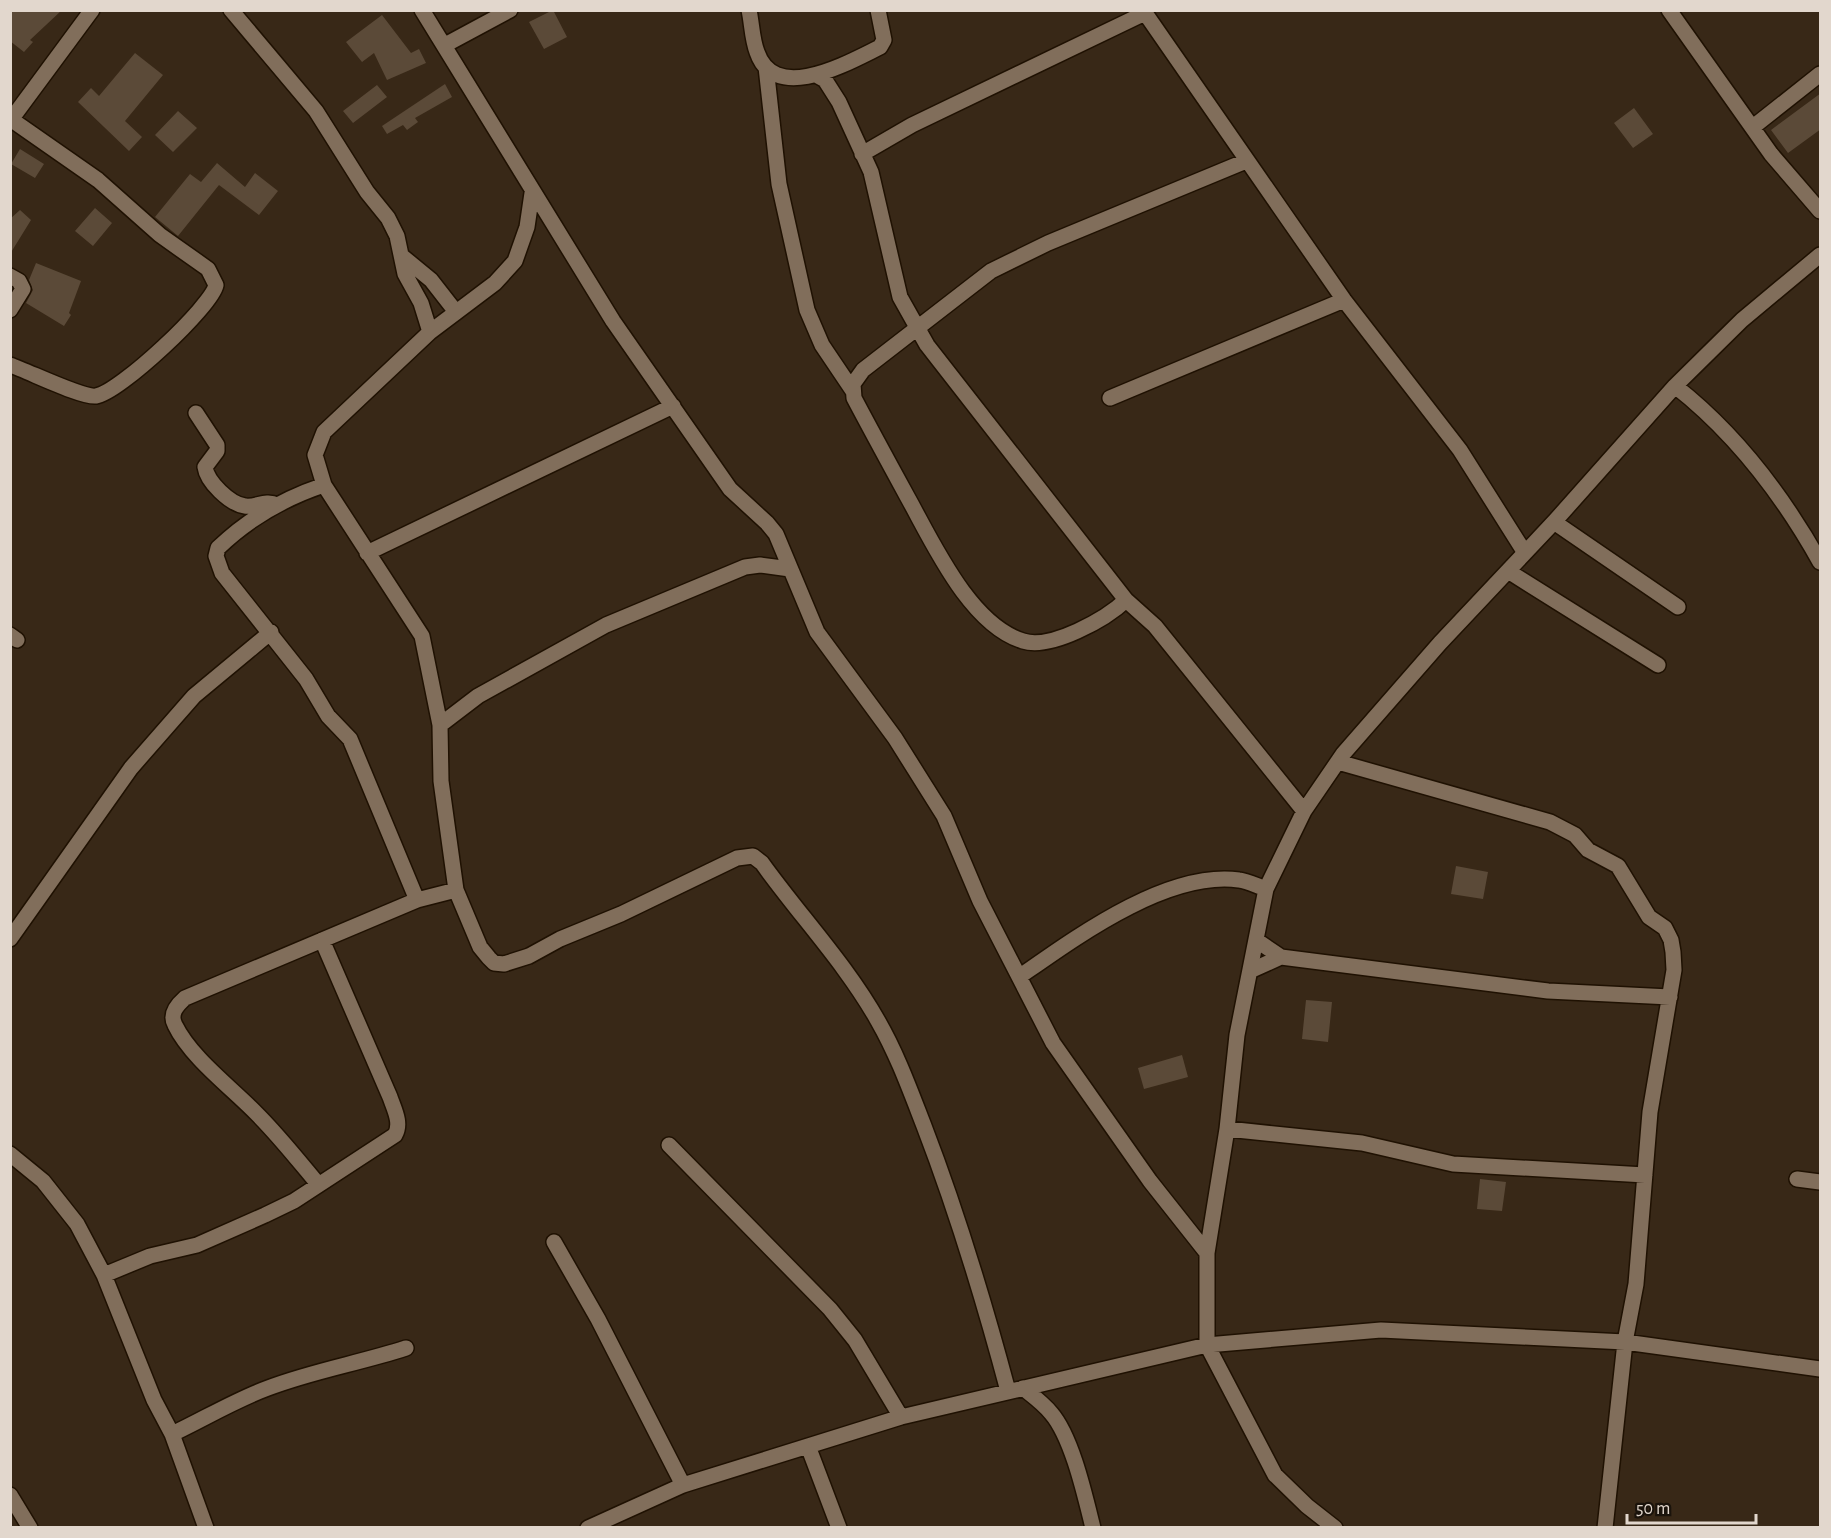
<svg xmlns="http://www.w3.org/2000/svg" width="1831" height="1538" viewBox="0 0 1831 1538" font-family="'Alegreya Sans',sans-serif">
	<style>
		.building { fill: #5b4a38 }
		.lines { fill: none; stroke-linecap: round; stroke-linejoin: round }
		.street-casing { stroke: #1f1102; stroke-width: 18 }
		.street { stroke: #816e5b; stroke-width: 15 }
	</style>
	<rect width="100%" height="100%" fill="#382817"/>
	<path class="building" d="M 10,10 L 62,10 L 30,40 L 33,42 L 24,52 L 10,41 Z
		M 553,10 L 567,37 L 544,49 L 529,22 Z
		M 382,15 L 411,53 L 419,49 L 426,63 L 387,80 L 374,53 L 362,62 L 346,42 Z
		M 135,53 L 163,75 L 125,121 L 142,137 L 129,151 L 78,102 L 91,88 L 99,96 Z
		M 445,84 L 452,97 L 415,118 L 418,122 L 407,130 L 403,125 L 387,134 L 382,126 Z
		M 377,85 L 387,97 L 353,123 L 343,111 Z
		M 1821,93 L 1821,129 L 1788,153 L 1771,130 Z
		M 1634,108 L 1653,134 L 1633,148 L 1614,123 Z
		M 178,111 L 197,128 L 173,152 L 155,135 Z
		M 20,149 L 44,164 L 35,178 L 11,164 Z
		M 217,163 L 245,187 L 255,173 L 278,191 L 259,215 L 219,185 L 178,236 L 155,217 L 190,174 L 201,182 Z
		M 95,208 L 112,223 L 93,246 L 75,231 Z
		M 20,210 L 31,220 L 10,254 L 10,219 Z
		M 36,263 L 81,281 L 69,313 L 71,315 L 64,326 L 26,303 L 33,290 L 29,280 Z
		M 1456,866 L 1488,872 L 1483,899 L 1451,894 Z
		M 1306,1000 L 1332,1002 L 1328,1042 L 1302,1039 Z
		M 1182,1055 L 1188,1077 L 1144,1089 L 1138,1068 Z
		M 1480,1179 L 1506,1182 L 1502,1211 L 1477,1209 Z"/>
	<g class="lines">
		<g class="street-casing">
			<path id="street" d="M 231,10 L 316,111 L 367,192 L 388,218 L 397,236 L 405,274 L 421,303 L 430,332
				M 422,10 L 613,321 L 730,489 L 767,523 L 776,534 L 817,632 L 895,738 L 944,816 L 980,901 L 1053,1043 L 1150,1181 L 1207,1253
				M 749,10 C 752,24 752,39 757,52 C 775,105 849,62 880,47 L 884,40 L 878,10
				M 1143,10 L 1344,300 L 1460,450 L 1525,553
				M 1669,10 L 1771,154 L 1820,211
				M 445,45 L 510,10
				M 766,67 L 779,184 L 807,310 L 822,345 L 853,391
				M 816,75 L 825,80 L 839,102 L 871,172 L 900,297 L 927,345 L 1126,600 L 1155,626 L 1304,811
				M 10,121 L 92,10
				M 1753,127 L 1820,74
				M 862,154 L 912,125 L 1145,13
				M 532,193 L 527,227 L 515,261 L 495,283 L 430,332 L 324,432 L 315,455 L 324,485 L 422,636 L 440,725 L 441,781 L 456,890 L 480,947 L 489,958 L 494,963 L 504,964 L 529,956 L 560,939 L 621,914 L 737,858 L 753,856 L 762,863 C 800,916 846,964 878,1021 C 897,1054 910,1090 924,1126 C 957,1212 984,1301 1008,1391
				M 403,257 L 431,280 L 456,312
				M 10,276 L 19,281 L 23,289 L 10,310
				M 10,365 C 28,371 82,398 96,396 C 119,393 212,306 216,285 L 208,269 L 160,235 L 98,180 L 12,120
				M 1675,386 C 1735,433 1783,496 1820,562
				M 1110,398 L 1344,300
				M 196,413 L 217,445 L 217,451 L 205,467 C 207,482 230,504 245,506 C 256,508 265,499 277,505
				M 324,485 C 285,498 248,519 218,548 L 216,556 L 222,573 L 306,679 L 328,716 L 350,739 L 417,900 L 456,890
				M 1554,522 L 1678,607
				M 367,553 L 673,406
				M 1508,571 L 1658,665
				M 1126,600 C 1106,619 1051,650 1023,641 C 970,625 933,543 908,498 C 890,465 872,432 854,398 L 853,384 L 863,370 L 991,271 L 1048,243 L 1246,161
				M 10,635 L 17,640
				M 440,725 L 478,696 L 606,625 L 745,567 L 760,565 L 790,569
				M 1338,762 L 1550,822 L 1575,835 L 1588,850 L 1618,866 L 1649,917 L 1665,928 L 1671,940 L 1673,952 L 1674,970 L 1650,1112 L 1636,1284 L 1625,1342 L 1605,1528
				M 10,939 L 131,768 L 194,696 L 271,632
				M 1256,940 L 1281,957 L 1548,991 L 1670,997
				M 1250,971 L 1281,957
				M 1019,977 C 1075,938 1167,870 1239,880 C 1248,881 1257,886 1266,889
				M 1227,1129 L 1362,1143 L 1453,1164 L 1645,1175
				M 669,1145 L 830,1309 L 855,1340 L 901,1417
				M 10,1154 L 43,1181 L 77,1224 L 104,1275 L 154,1400 L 172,1434 L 206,1528
				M 1797,1179 L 1820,1182
				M 318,1184 C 298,1160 279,1136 257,1114 C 232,1088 191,1058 175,1025 C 169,1014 177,1005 185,998 L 417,900
				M 554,1242 L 598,1319 L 683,1485
				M 104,1275 L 150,1256 L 197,1245 L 265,1215 L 294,1201 L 395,1135 C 402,1123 394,1109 390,1097 L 322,940
				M 1023,1388 C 1033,1396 1043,1403 1051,1413 C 1072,1437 1085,1496 1093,1528
				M 172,1434 C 204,1419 235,1400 268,1388 C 312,1371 360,1363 406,1348
				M 808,1446 L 839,1528
				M 10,1495 L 30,1528
				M 588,1528 L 683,1485 L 901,1417 L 1207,1345 L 1381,1330 L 1625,1342 L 1820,1369
				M 1335,1528 L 1307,1506 L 1275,1475 L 1207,1345 L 1207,1253 L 1227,1129 L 1237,1035 L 1266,889 L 1304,811 L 1343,754 L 1440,643 L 1554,522 L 1675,386 L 1742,320 L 1820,255"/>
		</g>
		<use href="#street" class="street"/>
	</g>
	<rect width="1831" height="1538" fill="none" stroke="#e2d7cd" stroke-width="24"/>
	<path d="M1627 1514v9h129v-9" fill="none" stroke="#e2d7cd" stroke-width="3"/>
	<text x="1636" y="1514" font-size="18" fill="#e2d7cd" stroke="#1a130b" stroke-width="4.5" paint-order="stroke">50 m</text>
</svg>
